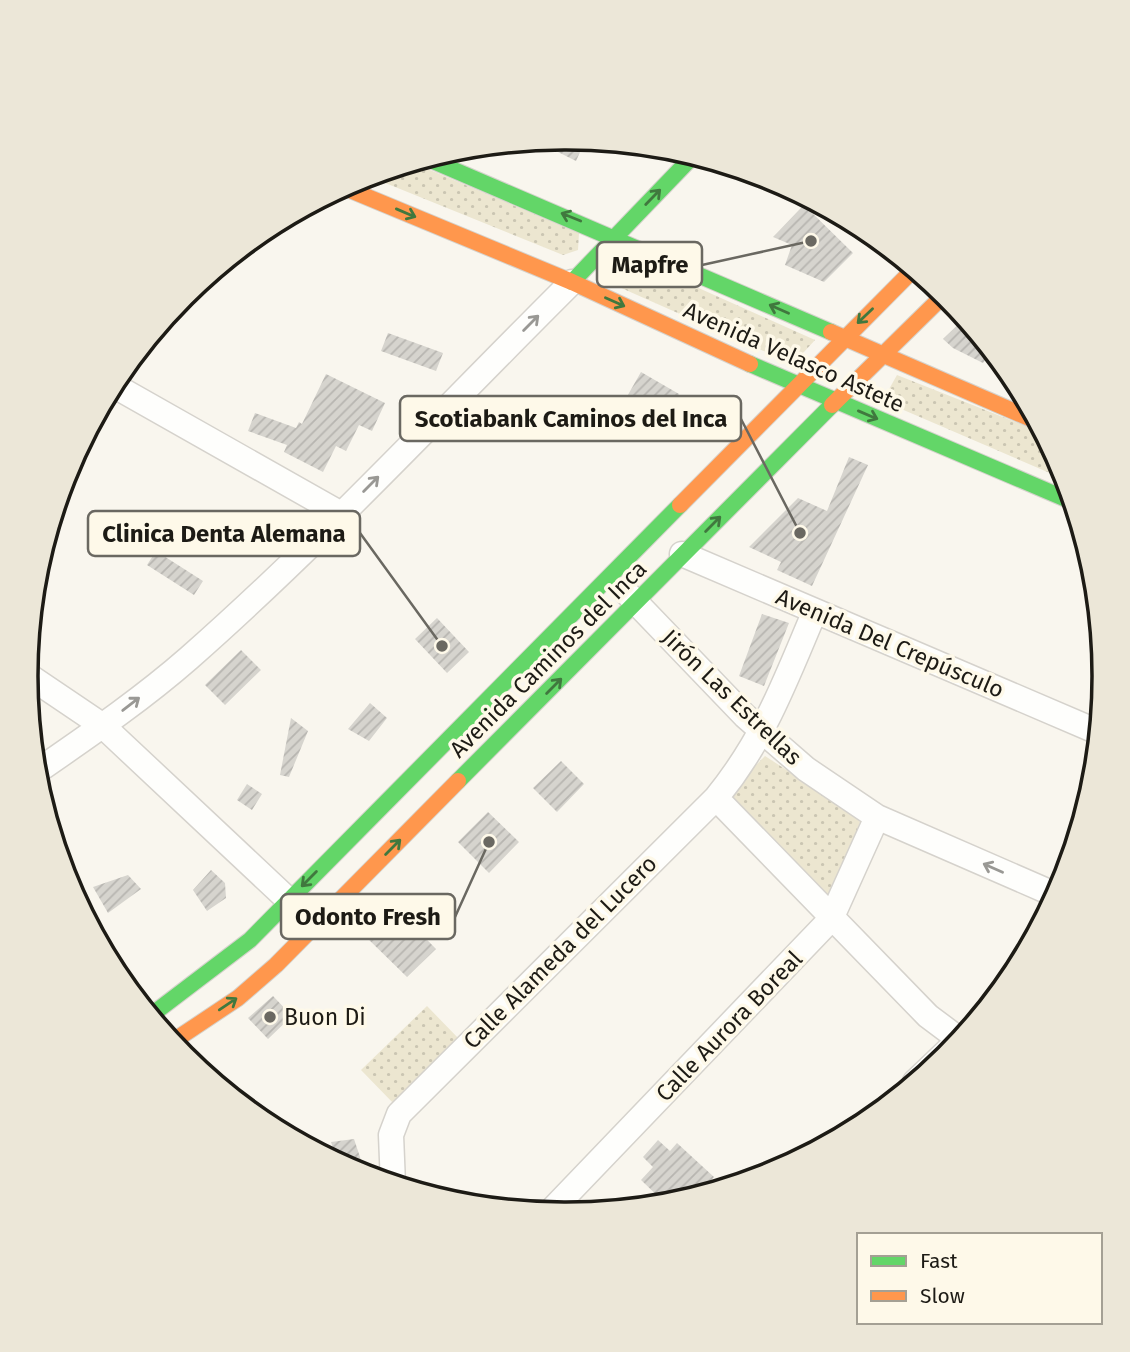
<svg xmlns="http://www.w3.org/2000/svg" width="1130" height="1352" viewBox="0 0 1130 1352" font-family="'Fira Sans',sans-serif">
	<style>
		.green { fill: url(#green-dots) }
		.building { fill: url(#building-hatch) }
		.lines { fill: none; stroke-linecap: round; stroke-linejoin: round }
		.street-casing { stroke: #d5d2cc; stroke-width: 27 }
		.fast-casing { stroke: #d5d2cc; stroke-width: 18 }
		.slow-casing { stroke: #d5d2cc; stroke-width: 18 }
		.street { stroke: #fefefc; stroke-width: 24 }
		.fast { stroke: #63d668; stroke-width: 16 }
		.slow { stroke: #ff974d; stroke-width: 16 }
		.oneway { stroke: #40783e }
		.oneway2 { stroke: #999894 }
		.poi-dot { fill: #6a6861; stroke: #fef9e9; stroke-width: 2.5 }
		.labels { text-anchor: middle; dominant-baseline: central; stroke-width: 7; stroke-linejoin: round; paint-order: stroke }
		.street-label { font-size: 23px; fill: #1d1b15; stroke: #fef9e9 }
		.poi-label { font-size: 23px; fill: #1d1b15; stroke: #fef9e9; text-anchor: start }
		.rim { fill: none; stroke: #1d1b15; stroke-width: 3.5 }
		.leader { fill: none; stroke: #6a6861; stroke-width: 2.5 }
		.callout-dot { fill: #6a6861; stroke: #fef9e9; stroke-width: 2.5 }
		.callout { fill: #fef9e9; stroke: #6a6861; stroke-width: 2.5 }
		.callout-label { font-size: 24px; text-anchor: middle; font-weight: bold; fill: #1d1b15 }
	</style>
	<defs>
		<pattern id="green-dots" width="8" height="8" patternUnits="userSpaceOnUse" patternTransform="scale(1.75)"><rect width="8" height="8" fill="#ece6d0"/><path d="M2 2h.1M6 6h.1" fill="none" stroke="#cac5b2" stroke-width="1.8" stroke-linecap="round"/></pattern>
		<pattern id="building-hatch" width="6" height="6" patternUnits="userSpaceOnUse" patternTransform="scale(1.75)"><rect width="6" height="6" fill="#d6d4ce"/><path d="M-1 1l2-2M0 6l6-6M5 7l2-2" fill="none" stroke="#b7b5b0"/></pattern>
	</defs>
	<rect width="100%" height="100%" fill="#f9f6ee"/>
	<path class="green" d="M 411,162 L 579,233 L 578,250 L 563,255 L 368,176 Z
		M 627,256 L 815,340 L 793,364 L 601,279 Z
		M 897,375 L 1043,433 L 1066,480 L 892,405 L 888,391 Z
		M 765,756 L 853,813 L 860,822 L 830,909 L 723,798 Z
		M 427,1006 L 460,1040 L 394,1104 L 361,1070 Z"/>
	<path class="building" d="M 565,137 L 586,139 L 576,161 L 534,140 Z
		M 804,205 L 853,253 L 824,282 L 785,265 L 792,245 L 773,237 Z
		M 965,318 L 992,351 L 983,363 L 953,348 L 943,339 Z
		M 388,333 L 443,353 L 436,371 L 381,351 Z
		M 641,372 L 679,394 L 655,436 L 617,414 Z
		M 326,374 L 385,403 L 372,431 L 359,425 L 346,451 L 336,446 L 323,472 L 284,452 L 287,445 L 248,431 L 255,413 L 296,428 L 299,422 L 302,424 Z
		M 849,457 L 868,465 L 812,586 L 777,570 L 781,562 L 749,547 L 798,498 L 827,511 Z
		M 156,551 L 203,581 L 194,595 L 147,565 Z
		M 762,614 L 789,623 L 764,686 L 739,676 Z
		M 437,618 L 469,652 L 447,673 L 415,639 Z
		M 241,650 L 261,670 L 225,705 L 205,685 Z
		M 370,703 L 387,718 L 369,741 L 348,729 Z
		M 291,718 L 308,731 L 289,777 L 280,775 Z
		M 561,761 L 584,784 L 557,812 L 533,788 Z
		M 247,784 L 262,794 L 252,810 L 237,800 Z
		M 488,812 L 519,842 L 489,873 L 458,842 Z
		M 211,870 L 225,883 L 226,898 L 207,911 L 193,890 Z
		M 128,875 L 141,889 L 108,913 L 93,887 Z
		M 394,906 L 436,949 L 407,977 L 365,936 Z
		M 273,996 L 292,1016 L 268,1039 L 248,1018 Z
		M 354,1139 L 363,1166 L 350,1169 L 338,1163 L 331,1142 Z
		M 658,1140 L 670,1151 L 677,1143 L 714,1177 L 697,1196 L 667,1205 L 641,1180 L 653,1167 L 643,1157 Z"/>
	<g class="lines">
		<g class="street-casing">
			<path id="street" d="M 113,385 L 341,514
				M 682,554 L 1098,732
				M 625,591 L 745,716 L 806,769 L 877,817 L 1056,895
				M 26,674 L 103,726 L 315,925
				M 36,772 C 88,736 141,700 189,658 C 323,540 445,408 572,282
				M 716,798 L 928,1016 L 960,1040
				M 915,1082 L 959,1040
				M 393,1184 L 391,1135 L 399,1114 L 716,798 C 765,738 785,681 815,611
				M 549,1213 L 831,919 L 877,817"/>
		</g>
		<g class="fast-casing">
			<path id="fast" d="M 426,158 L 831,332
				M 572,282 L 694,155
				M 750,364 L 1073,502
				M 458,781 L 832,405
				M 150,1016 L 250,940 L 680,505"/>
		</g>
		<g class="slow-casing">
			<path id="slow" d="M 343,187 L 572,282 L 750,364
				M 831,332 L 1036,421
				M 832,405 L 945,294
				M 680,505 L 914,269
				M 172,1042 L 238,998 L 276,965 L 458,781"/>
		</g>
		<use href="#street" class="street"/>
		<use href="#fast" class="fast"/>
		<use href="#slow" class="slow"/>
	</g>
	<defs><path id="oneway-shaft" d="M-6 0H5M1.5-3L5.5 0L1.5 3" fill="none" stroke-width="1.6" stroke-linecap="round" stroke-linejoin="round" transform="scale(1.75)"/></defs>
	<g class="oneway">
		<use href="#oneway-shaft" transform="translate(653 197) rotate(-46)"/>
		<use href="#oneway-shaft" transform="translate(406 213) rotate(23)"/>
		<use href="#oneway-shaft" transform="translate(571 217) rotate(-158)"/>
		<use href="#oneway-shaft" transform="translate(615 302) rotate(24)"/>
		<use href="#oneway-shaft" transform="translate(779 309) rotate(-156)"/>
		<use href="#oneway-shaft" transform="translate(865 316) rotate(136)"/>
		<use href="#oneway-shaft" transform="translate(868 415) rotate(23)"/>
		<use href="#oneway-shaft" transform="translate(713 524) rotate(-45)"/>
		<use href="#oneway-shaft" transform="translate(554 686) rotate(-45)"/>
		<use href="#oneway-shaft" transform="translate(393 847) rotate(-45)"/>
		<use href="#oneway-shaft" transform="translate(309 879) rotate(135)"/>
		<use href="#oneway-shaft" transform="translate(228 1004) rotate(-34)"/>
	</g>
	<g class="oneway2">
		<use href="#oneway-shaft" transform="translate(531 323) rotate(-45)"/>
		<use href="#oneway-shaft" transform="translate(371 484) rotate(-45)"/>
		<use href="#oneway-shaft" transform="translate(131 704) rotate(-38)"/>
		<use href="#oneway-shaft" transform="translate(993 868) rotate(-156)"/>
	</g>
	<circle class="poi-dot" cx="270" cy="1017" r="7"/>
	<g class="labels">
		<g class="street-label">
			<text transform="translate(794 357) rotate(24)">Avenida Velasco Astete</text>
			<text transform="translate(890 643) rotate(23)">Avenida Del Crepúsculo</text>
			<text transform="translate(548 659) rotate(-45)">Avenida Caminos del Inca</text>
			<text transform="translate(732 697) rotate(44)">Jirón Las Estrellas</text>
			<text transform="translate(560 952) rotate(-45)">Calle Alameda del Lucero</text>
			<text transform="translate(729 1026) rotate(-46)">Calle Aurora Boreal</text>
		</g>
		<g class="poi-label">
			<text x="284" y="1017">Buon Di</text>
		</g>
	</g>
	<path d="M0 0H1130V1352H0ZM564 150H566A526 526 0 0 1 1092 676V676A526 526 0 0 1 566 1202H564A526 526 0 0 1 38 676V676A526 526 0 0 1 564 150Z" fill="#ece7d8" fill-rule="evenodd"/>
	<path class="rim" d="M564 150H566A526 526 0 0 1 1092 676V676A526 526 0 0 1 566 1202H564A526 526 0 0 1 38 676V676A526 526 0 0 1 564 150Z"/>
	<path class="leader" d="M811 241L702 265M800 533L741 419M442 646L360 533M489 842L455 917"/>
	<g class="callout-dot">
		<circle cx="811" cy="241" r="7"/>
		<circle cx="800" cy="533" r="7"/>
		<circle cx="442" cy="646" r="7"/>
		<circle cx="489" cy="842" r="7"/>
	</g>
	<g class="callout">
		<rect x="597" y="242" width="105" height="45" rx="7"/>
		<rect x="400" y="396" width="341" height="45" rx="7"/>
		<rect x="88" y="511" width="272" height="45" rx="7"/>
		<rect x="281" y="894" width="174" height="45" rx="7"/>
	</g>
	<g class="callout-label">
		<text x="650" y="273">Mapfre</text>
		<text x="571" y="427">Scotiabank Caminos del Inca</text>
		<text x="224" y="542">Clinica Denta Alemana</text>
		<text x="368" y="925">Odonto Fresh</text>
	</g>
	<rect x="857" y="1233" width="245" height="91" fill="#fef9e9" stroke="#a4a094" stroke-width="2"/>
	<rect x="871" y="1256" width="35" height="10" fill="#63d668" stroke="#a4a094" stroke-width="2"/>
	<text x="920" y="1268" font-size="21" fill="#1d1b15">Fast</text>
	<rect x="871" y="1291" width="35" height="10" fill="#ff974d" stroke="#a4a094" stroke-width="2"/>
	<text x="920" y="1303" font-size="21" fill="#1d1b15">Slow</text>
</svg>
